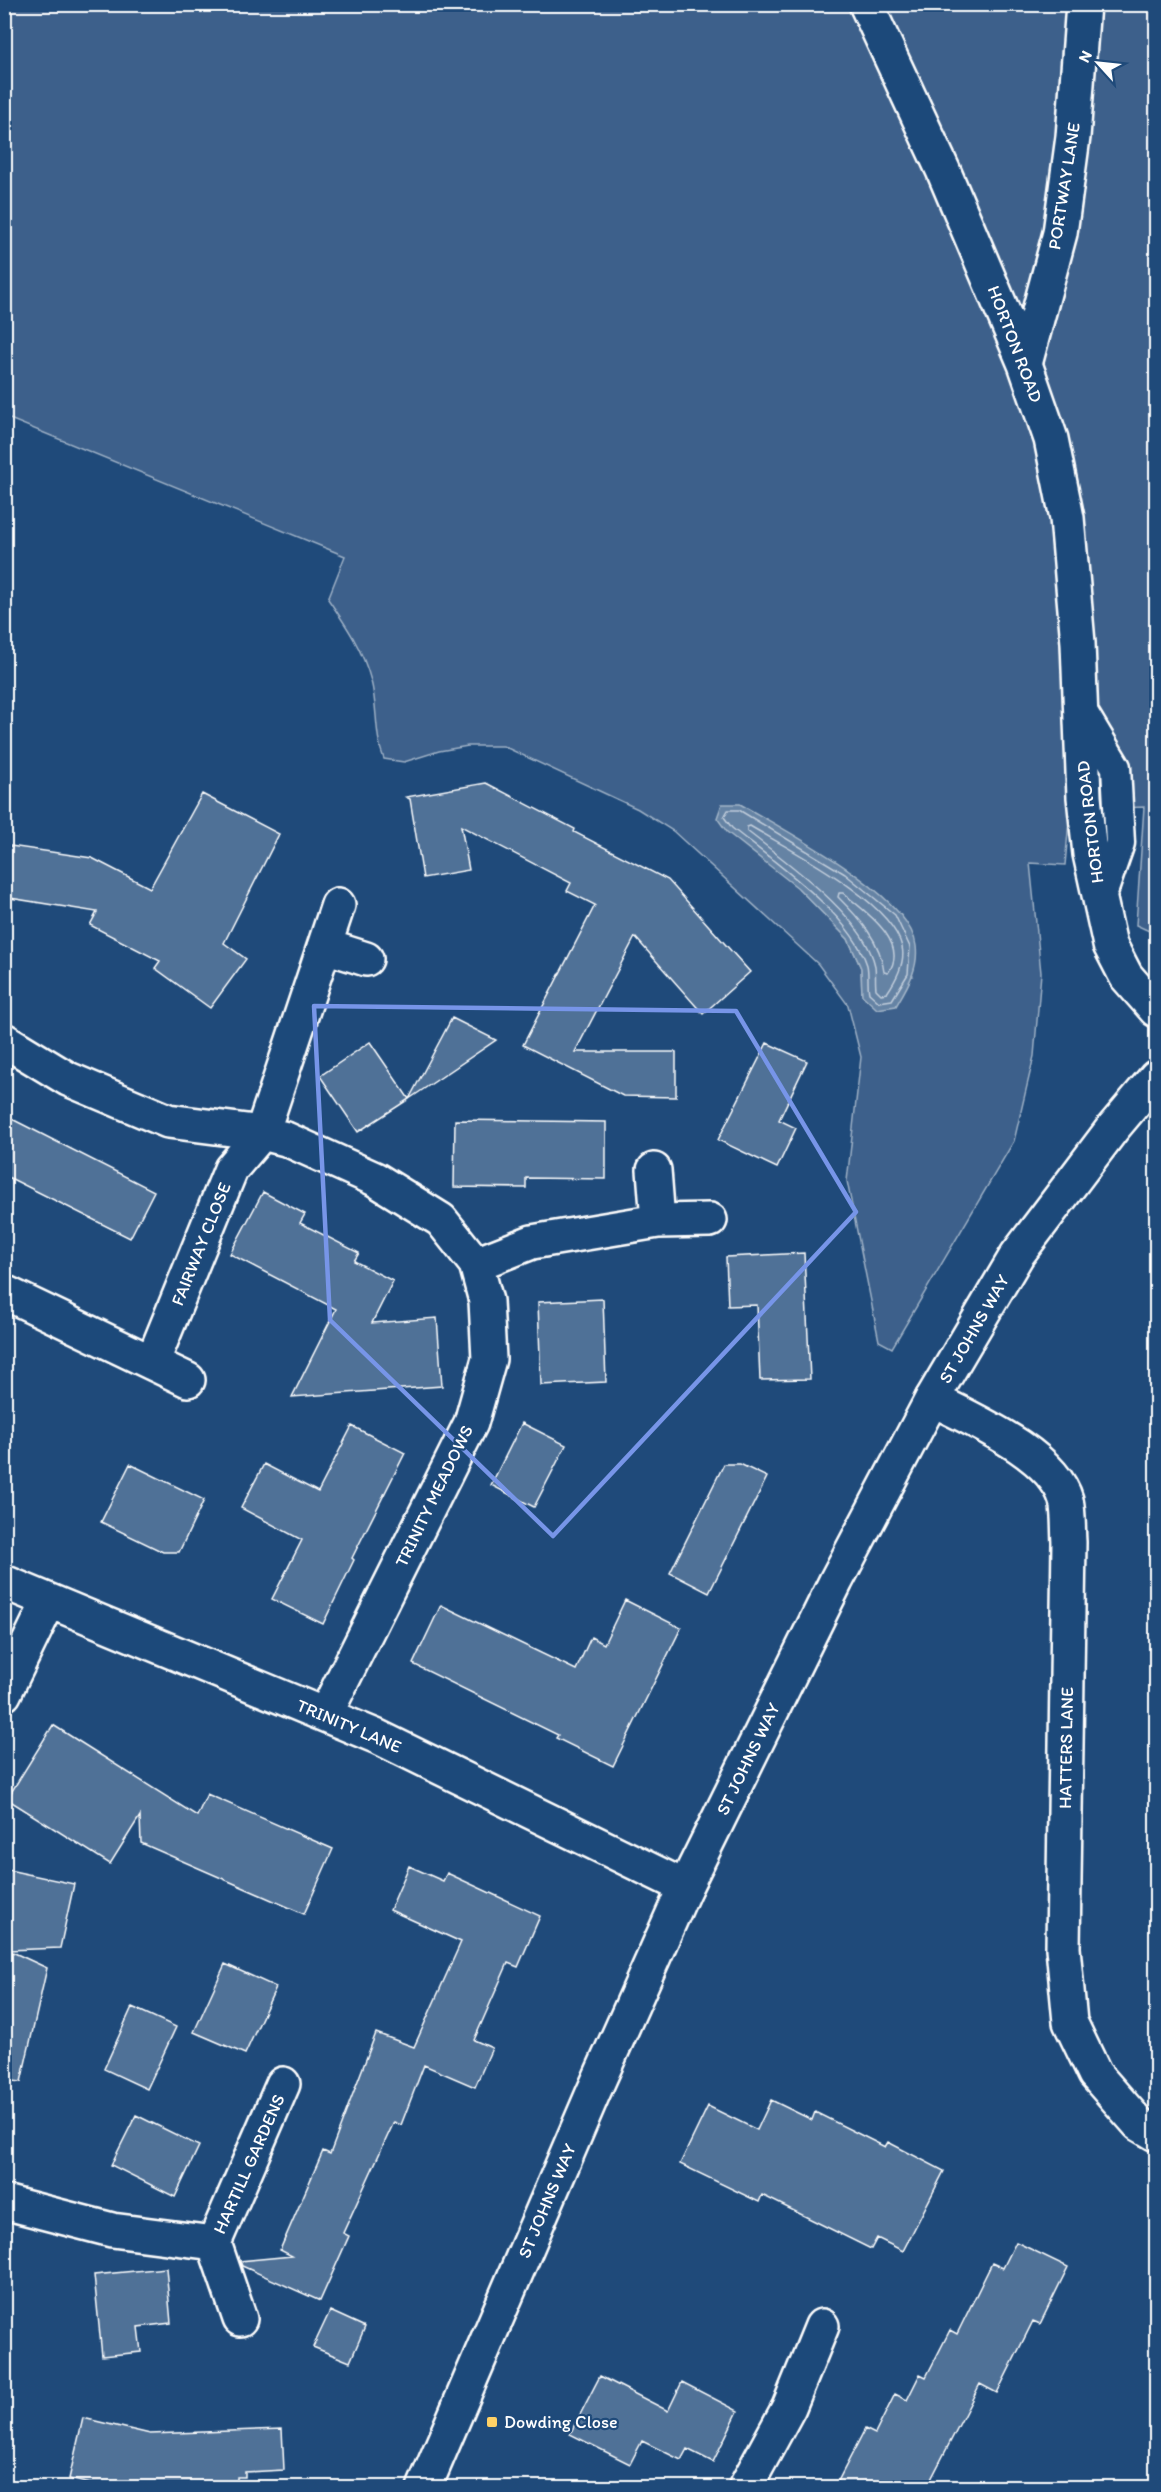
<svg xmlns="http://www.w3.org/2000/svg" width="1161" height="2492" viewBox="0 0 1161 2492" font-family="Itim,sans-serif">
	<style>
		.green { fill: #3c618b; stroke: #9eb0c5; stroke-width: 1.5; fill-rule: evenodd }
		.water { fill: #6583a4; stroke: #a3b5c8; stroke-width: 1.5 }
		.lines { fill: none; stroke-linecap: round; stroke-linejoin: round }
		.shore { stroke: #c1cddb; stroke-width: 1.5 }
		.building { fill: #507197; stroke: #fff; stroke-width: 1.5 }
		.service-casing { stroke: #fff; stroke-width: 33 }
		.minor-casing { stroke: #fff; stroke-width: 38 }
		.tertiary-casing { stroke: #fff; stroke-width: 38 }
		.service { stroke: #1f4a7a; stroke-width: 28 }
		.minor { stroke: #1f4a7a; stroke-width: 33 }
		.tertiary { stroke: #1f4a7a; stroke-width: 33 }
		.marked { fill: none; stroke: #7795e8; stroke-width: 4.5; stroke-linejoin: round }
		.poi-dot { fill: #ffd166; stroke: #1f4a7a; stroke-width: 2 }
		.labels { text-anchor: middle; dominant-baseline: central; stroke-width: 4.5; stroke-linejoin: round; paint-order: stroke }
		.street-label { font-size: 18px; fill: #fff; stroke: #1f4a7a }
		.poi-label { font-size: 18px; fill: #fff; stroke: #1f4a7a; text-anchor: start }
	</style>
	<rect width="100%" height="100%" fill="#1f4a7a"/>
	<filter id="ink" filterUnits="userSpaceOnUse"><feTurbulence type="fractalNoise" baseFrequency=".0167" numOctaves="2"/><feDisplacementMap in="SourceGraphic" scale="12" xChannelSelector="R" yChannelSelector="G"/><feConvolveMatrix kernelMatrix="1 2 1 2 8 2 1 2 1" color-interpolation-filters="sRGB"/></filter>
	<g filter="url(#ink)">
		<path class="green" d="M 4,5 L 1156,5 L 1156,934 L 1136,925 L 1144,807 L 1070,810 L 1065,865 L 1030,863 L 1041,973 L 1034,1056 L 1014,1141 L 892,1348 L 879,1341 L 847,1181 L 861,1057 L 848,1005 L 818,964 L 673,831 L 638,809 L 503,746 L 468,746 L 439,751 L 404,762 L 384,759 C 374,734 378,707 371,681 C 363,650 346,625 328,599 L 345,556 L 5,417 ZM 798,888 L 913,976 L 862,995 L 861,968 L 848,939 Z"/>
		<path class="water" d="M 722,804 L 740,804 C 782,829 911,895 916,946 C 919,969 907,987 896,1006 L 877,1009 L 862,995 L 861,968 L 848,939 L 798,888 L 727,832 L 717,818 Z"/>
		<g class="lines">
			<path class="shore" d="M 728,810 L 739,810 L 845,874 L 895,915 L 910,947 L 908,974 L 892,1000 L 879,1002 L 869,993 C 867,984 869,974 867,965 C 851,914 774,862 732,828 L 724,817 Z
				M 750,826 C 790,850 891,900 902,947 C 906,963 896,980 887,993 L 881,994 L 876,989 C 875,982 876,973 875,966 C 865,917 785,861 747,831 L 747,827 Z
				M 839,893 L 843,893 C 863,910 911,942 888,973 L 884,972 C 881,941 859,918 838,897 Z"/>
		</g>
		<path class="building" d="M 486,783 L 575,829 L 574,832 L 668,880 L 750,972 L 703,1014 L 635,937 L 575,1052 L 676,1052 L 676,1097 L 623,1096 L 523,1045 L 595,905 L 567,891 L 571,883 L 461,826 L 469,870 L 423,878 L 410,799 L 406,797 Z
			M 202,794 L 279,834 L 224,943 L 246,959 L 210,1008 L 155,968 L 160,961 L 90,925 L 97,912 L 4,897 L 4,845 L 92,858 L 150,888 Z
			M 452,1018 L 496,1040 L 409,1099 Z
			M 370,1042 L 409,1099 L 358,1132 L 320,1076 Z
			M 767,1043 L 807,1061 L 779,1120 L 796,1128 L 777,1168 L 718,1140 Z
			M 4,1115 L 154,1191 L 130,1238 L 4,1175 Z
			M 455,1120 L 606,1122 L 606,1179 L 526,1178 L 526,1188 L 454,1187 Z
			M 263,1192 L 305,1214 L 300,1223 L 359,1253 L 354,1261 L 393,1281 L 372,1323 L 437,1318 L 442,1386 L 292,1397 L 336,1309 L 230,1254 Z
			M 804,1253 L 810,1379 L 760,1380 L 757,1305 L 728,1306 L 726,1257 Z
			M 603,1299 L 606,1382 L 541,1385 L 538,1302 Z
			M 522,1423 L 566,1445 L 534,1507 L 491,1485 Z
			M 352,1426 L 405,1453 L 352,1558 L 354,1560 L 323,1624 L 272,1599 L 302,1540 L 241,1508 L 264,1464 L 318,1492 Z
			M 130,1464 L 204,1500 L 179,1552 L 163,1552 L 101,1522 Z
			M 724,1464 L 740,1464 L 767,1477 L 709,1593 L 670,1573 Z
			M 625,1600 L 681,1628 L 613,1766 L 556,1738 L 558,1735 L 413,1664 L 441,1605 L 576,1670 L 591,1637 L 604,1644 Z
			M 53,1725 L 197,1816 L 207,1794 L 333,1849 L 304,1914 L 141,1843 L 140,1816 L 110,1864 L 7,1799 Z
			M 409,1866 L 443,1881 L 447,1873 L 540,1916 L 518,1967 L 508,1963 L 474,2040 L 492,2048 L 475,2087 L 424,2065 L 401,2125 L 394,2122 L 343,2233 L 349,2236 L 320,2301 L 242,2266 L 240,2261 L 292,2256 L 280,2250 L 323,2151 L 330,2154 L 376,2033 L 414,2047 L 461,1942 L 390,1910 Z
			M 4,1869 L 74,1884 L 60,1948 L 8,1950 L 47,1968 L 21,2082 L 4,2080 Z
			M 225,1964 L 276,1987 L 245,2054 L 194,2032 Z
			M 132,2007 L 176,2027 L 147,2089 L 104,2069 Z
			M 771,2100 L 812,2120 L 815,2112 L 885,2147 L 888,2142 L 944,2171 L 903,2251 L 877,2238 L 871,2249 L 762,2195 L 759,2202 L 680,2164 L 708,2106 L 757,2130 Z
			M 136,2115 L 199,2146 L 175,2197 L 111,2165 Z
			M 1016,2242 L 1068,2267 L 1040,2324 L 1033,2321 L 997,2393 L 980,2384 L 927,2487 L 835,2487 L 865,2429 L 875,2434 L 895,2394 L 907,2400 L 920,2374 L 926,2377 L 950,2330 L 957,2334 L 992,2263 L 1003,2268 Z
			M 166,2268 L 171,2323 L 138,2327 L 141,2352 L 102,2356 L 94,2275 Z
			M 330,2311 L 365,2327 L 350,2362 L 313,2347 Z
			M 600,2376 L 668,2411 L 682,2382 L 738,2411 L 713,2462 L 687,2449 L 681,2460 L 642,2441 L 630,2464 L 570,2434 Z
			M 83,2418 L 150,2434 L 282,2429 L 284,2470 L 245,2472 L 245,2477 L 237,2477 L 237,2487 L 103,2487 L 69,2479 Z"/>
		<g class="lines">
			<g class="service-casing">
				<path id="service" d="M 1080,707 L 1116,767 L 1120,843 L 1100,901"/>
			</g>
			<g class="minor-casing">
				<path id="minor" d="M 866,4 L 943,170 L 1025,364 L 1051,439 L 1067,518 L 1078,643 L 1084,797 L 1090,854 L 1110,945 L 1126,976 L 1156,1010
					M 1025,364 L 1060,233 L 1073,137 L 1083,4
					M 325,946 L 366,959
					M 4,1040 L 68,1079 L 168,1121 L 262,1133 L 286,1139 L 375,1179 L 441,1220 L 476,1264 L 486,1301 L 489,1359 L 471,1423 L 325,1715
					M 654,1170 L 658,1221
					M 476,1264 L 532,1242 L 658,1221 L 710,1220
					M 4,1292 L 188,1380
					M 152,1363 L 231,1169 L 262,1133 L 338,905
					M 932,1399 C 973,1420 1053,1454 1066,1500 C 1069,1513 1068,1529 1069,1542 L 1063,1948 L 1070,2022 L 1095,2074 L 1139,2124 L 1156,2134
					M 4,1582 L 378,1737 L 685,1887
					M 4,1694 L 49,1601
					M 4,2202 L 112,2230 L 214,2243
					M 240,2319 L 214,2243 L 283,2084
					M 745,2488 L 789,2407 L 822,2326"/>
			</g>
			<g class="tertiary-casing">
				<path id="tertiary" d="M 424,2488 L 593,2093 L 685,1887 L 836,1581 L 932,1399 L 1017,1255 L 1113,1128 L 1156,1077"/>
			</g>
			<use href="#service" class="service"/>
			<use href="#minor" class="minor"/>
			<use href="#tertiary" class="tertiary"/>
		</g>
	</g>
	<path class="marked" d="M 314,1006 L 736,1011 L 856,1212 L 553,1536 L 330,1320 Z"/>
	<rect class="poi-dot" x="486" y="2416" width="12" height="12" rx="3"/>
	<g class="labels">
		<g class="street-label">
			<text transform="translate(1064 186) rotate(-81)">PORTWAY LANE</text>
			<text transform="translate(1015 344) rotate(69)">HORTON ROAD</text>
			<text transform="translate(1090 822) rotate(-97)">HORTON ROAD</text>
			<text transform="translate(201 1244) rotate(-68)">FAIRWAY CLOSE</text>
			<text transform="translate(974 1329) rotate(-60)">ST JOHNS WAY</text>
			<text transform="translate(434 1496) rotate(-64)">TRINITY MEADOWS</text>
			<text transform="translate(349 1726) rotate(23)">TRINITY LANE</text>
			<text transform="translate(1066 1748) rotate(-89)">HATTERS LANE</text>
			<text transform="translate(748 1759) rotate(-64)">ST JOHNS WAY</text>
			<text transform="translate(249 2164) rotate(-66)">HARTILL GARDENS</text>
			<text transform="translate(547 2201) rotate(-67)">ST JOHNS WAY</text>
		</g>
		<g class="poi-label">
			<text x="504" y="2422">Dowding Close</text>
		</g>
	</g>
	<rect width="1161" height="2492" fill="none" stroke="#1f4a7a" stroke-width="24"/>
	<rect x="12" y="12" width="1137" height="2468" fill="none" stroke="#fff" stroke-width="2" filter="url(#ink)"/>
	<g transform="translate(1098 63) rotate(297)" stroke="#1f4a7a" stroke-width="4.5" paint-order="stroke">
	<path d="M0-4.5L10 22L0 15L-10 22Z" fill="#ffffff"/>
	<text y="-9" font-size="16" font-weight="bold" text-anchor="middle" fill="#ffffff">N</text>
	</g>
</svg>
